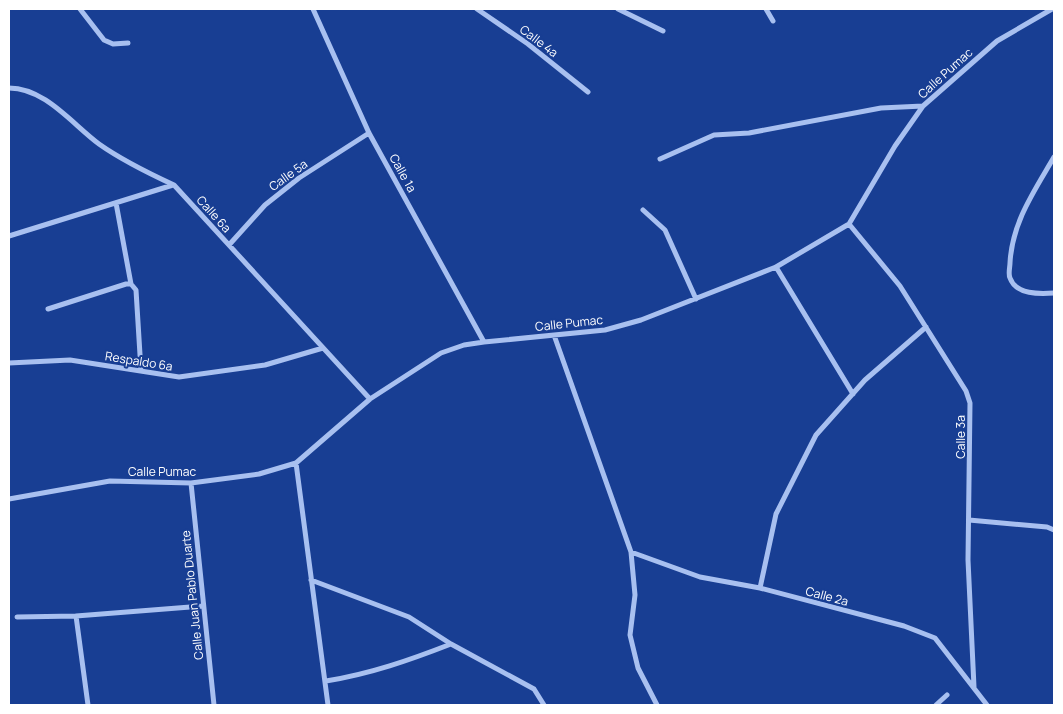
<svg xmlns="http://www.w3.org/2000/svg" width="1063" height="714" viewBox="0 0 1063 714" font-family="Manrope,sans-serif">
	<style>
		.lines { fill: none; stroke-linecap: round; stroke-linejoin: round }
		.street { stroke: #a8c0f0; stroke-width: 5 }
		.labels { text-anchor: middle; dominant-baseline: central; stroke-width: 4; stroke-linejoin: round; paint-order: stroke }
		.street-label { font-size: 12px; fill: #fff; stroke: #183e93 }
	</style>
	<rect width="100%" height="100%" fill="#183e93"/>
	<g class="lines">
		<path class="street" d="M 80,9 L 104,40 L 113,44 L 128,43
			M 313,9 L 369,133 L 484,342
			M 477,9 L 528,44 L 588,92
			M 618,9 L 663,31
			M 766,9 L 773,21
			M 9,88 C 45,88 72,124 99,144 C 123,161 148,173 174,185 L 370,399
			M 1054,157 C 1035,190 1012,222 1010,263 C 1010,267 1008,274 1010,278 C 1016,295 1040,294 1054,293
			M 660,159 L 714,135 L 749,133 L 881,108 L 923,106
			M 116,203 L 131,284
			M 643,210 L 665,230 L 696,299
			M 849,224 L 900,286 L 966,391 L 970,403 L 968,560 L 974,687
			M 9,236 L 173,185
			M 229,245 L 265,205 L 299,178 L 369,133
			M 776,267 L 853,394
			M 48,309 L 126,284 L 131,284 L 136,290 L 141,371
			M 554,335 L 631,552 L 635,595 L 630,635 L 638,668 L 657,705
			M 9,363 L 70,360 L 179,377 L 265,365 L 323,348
			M 296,463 L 328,705
			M 191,483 L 214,705
			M 9,499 L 110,481 L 191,483 L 259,474 L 296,463 L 370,399 L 441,353 L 464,345 L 484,342 L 605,330 L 641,320 L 776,267 L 849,224 L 895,146 L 923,106 L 997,41 L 1052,9
			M 969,520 L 1047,527 L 1054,530
			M 631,552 L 700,577 L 760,588 L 904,626 L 935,638 L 987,705
			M 311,580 L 409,617 L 451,644
			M 760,588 L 776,514 L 816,435 L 865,380 L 926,327
			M 76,616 L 88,705
			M 17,617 L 76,616 L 203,606
			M 326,681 C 370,674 410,660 451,644 L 534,689 L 544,705
			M 936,705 L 947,695"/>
	</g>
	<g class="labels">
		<g class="street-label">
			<text transform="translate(539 41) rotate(37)">Calle 4a</text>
			<text transform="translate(945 73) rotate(-42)">Calle Pumac</text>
			<text transform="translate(403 173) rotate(61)">Calle 1a</text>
			<text transform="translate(288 175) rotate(-36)">Calle 5a</text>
			<text transform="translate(214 214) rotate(48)">Calle 6a</text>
			<text transform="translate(569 323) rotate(-6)">Calle Pumac</text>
			<text transform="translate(139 361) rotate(9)">Respaldo 6a</text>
			<text transform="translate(960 437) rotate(-90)">Calle 3a</text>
			<text x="162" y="471">Calle Pumac</text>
			<text transform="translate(192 595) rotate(-96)">Calle Juan Pablo Duarte</text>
			<text transform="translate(827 596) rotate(15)">Calle 2a</text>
		</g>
	</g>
	<rect width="1063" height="714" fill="none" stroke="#ffffff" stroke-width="20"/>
</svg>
